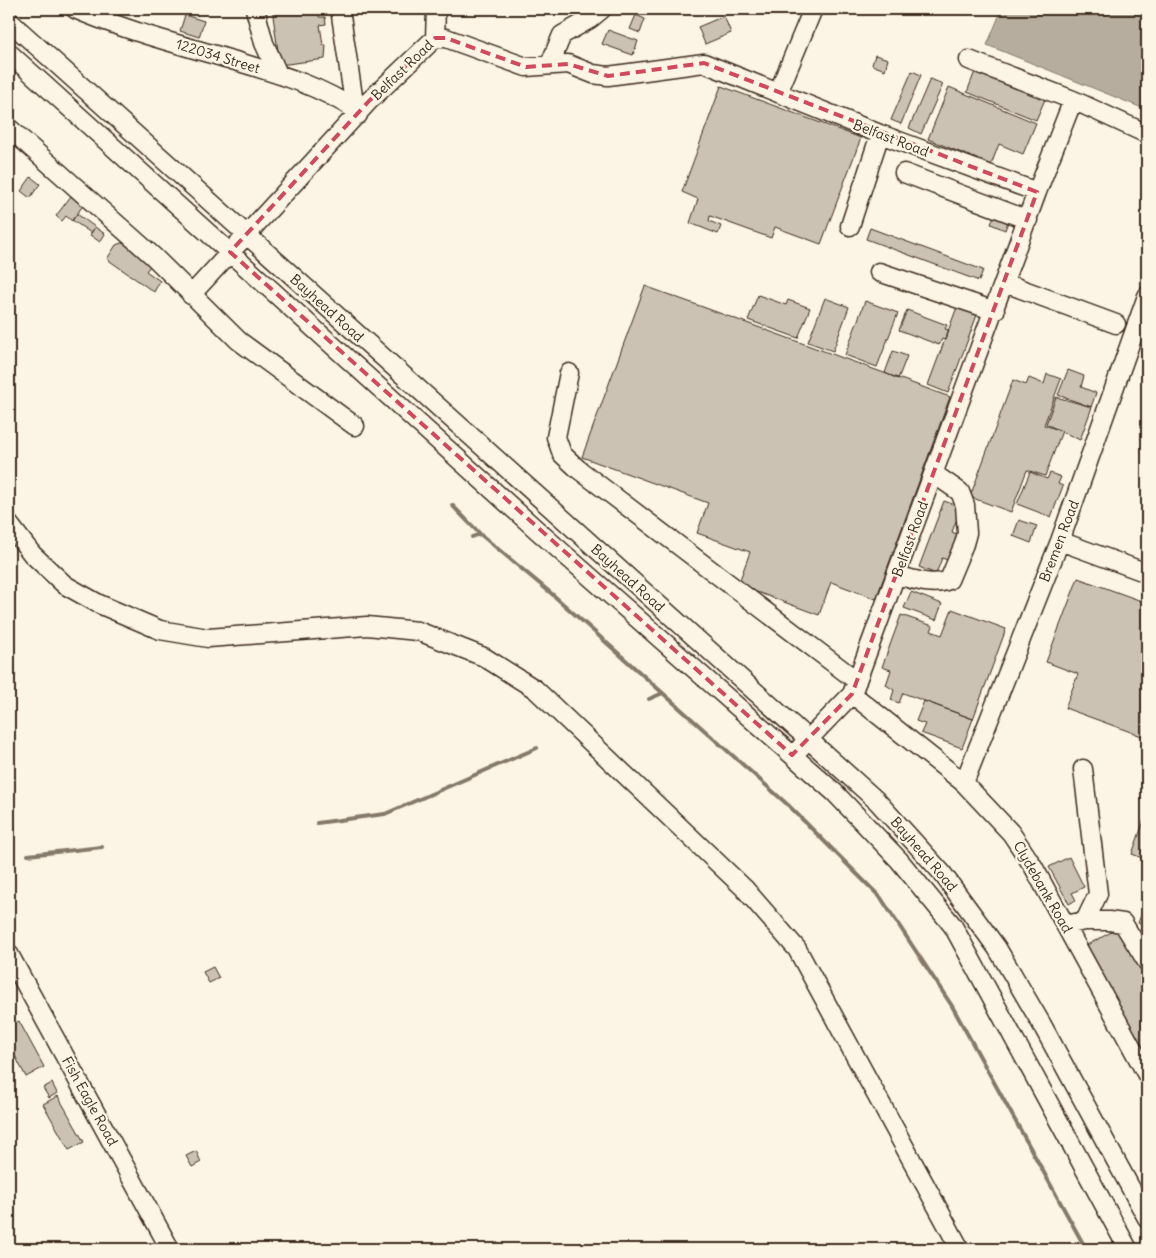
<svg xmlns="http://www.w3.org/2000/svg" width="1156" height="1258" viewBox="0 0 1156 1258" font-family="Delius,sans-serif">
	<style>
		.water { fill: #b7ad9e; stroke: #85796b }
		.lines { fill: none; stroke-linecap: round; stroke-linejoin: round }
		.stream { stroke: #85796b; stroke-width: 4 }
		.building { fill: #ccc2b3; stroke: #3b2a1e }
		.minor-casing { stroke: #3b2a1e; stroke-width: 21 }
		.minor { stroke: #fcf5e5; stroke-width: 18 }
		.marked { fill: none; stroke: #d1495b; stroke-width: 4; stroke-dasharray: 10 6; stroke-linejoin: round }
		.labels { text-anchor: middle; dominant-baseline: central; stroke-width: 4.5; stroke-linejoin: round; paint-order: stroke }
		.street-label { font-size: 14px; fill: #3b2a1e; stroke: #fcf5e5 }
	</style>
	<rect width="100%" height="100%" fill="#fcf5e5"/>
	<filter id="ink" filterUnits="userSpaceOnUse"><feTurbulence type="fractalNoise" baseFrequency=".02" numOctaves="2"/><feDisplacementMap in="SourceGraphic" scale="10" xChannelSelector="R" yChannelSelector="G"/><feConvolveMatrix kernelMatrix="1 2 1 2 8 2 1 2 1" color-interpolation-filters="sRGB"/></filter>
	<g filter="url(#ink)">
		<path class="water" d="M 1002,9 L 1147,9 L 1147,110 L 987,45 Z"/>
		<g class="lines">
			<path class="stream" d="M 452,505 L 480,534 L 552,594 L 788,805 L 881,898 L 952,1006 L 1086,1249
				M 472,537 L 480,534
				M 649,699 L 663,693
				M 317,823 L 385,814 L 537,748
				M 28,855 L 102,847"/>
		</g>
		<path class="building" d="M 272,9 L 318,9 L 319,17 L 325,17 L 326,24 L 320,25 L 323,45 L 326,45 L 325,59 L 280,65 Z
			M 414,9 L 426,9 L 425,13 L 421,13 Z
			M 821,9 L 831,9 L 828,15 L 820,12 Z
			M 185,15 L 204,21 L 199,37 L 180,31 Z
			M 636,15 L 645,19 L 640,33 L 630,29 Z
			M 724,16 L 731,33 L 705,44 L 698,27 Z
			M 608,30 L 638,41 L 633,55 L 602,44 Z
			M 875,55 L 888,59 L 885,70 L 872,65 Z
			M 976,69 L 1046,97 L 1036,120 L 967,92 Z
			M 912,71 L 921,75 L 901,124 L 891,120 Z
			M 930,79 L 943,84 L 921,134 L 909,128 Z
			M 721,86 L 861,138 L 821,244 L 775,227 L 771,238 L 710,216 L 709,221 L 721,226 L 718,234 L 690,223 L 698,199 L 682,192 Z
			M 949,87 L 1036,123 L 1023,154 L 999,144 L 991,165 L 928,139 Z
			M 9,165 L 15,174 L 11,180 L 9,178 Z
			M 31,177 L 40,184 L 30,198 L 21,191 Z
			M 71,196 L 84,204 L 72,221 L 66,216 L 62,221 L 56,216 Z
			M 77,214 L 95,227 L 91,233 L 72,220 Z
			M 994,216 L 1008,222 L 1005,230 L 991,224 Z
			M 95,227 L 105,234 L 100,242 L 90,235 Z
			M 870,228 L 983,270 L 979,281 L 866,239 Z
			M 121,243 L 126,244 L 151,265 L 146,271 L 160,281 L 154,292 L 107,259 L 116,245 Z
			M 645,286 L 950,397 L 876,599 L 831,582 L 819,615 L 738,585 L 750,552 L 697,533 L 708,503 L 582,457 Z
			M 758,295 L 786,305 L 788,300 L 810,308 L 798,338 L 748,320 Z
			M 825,298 L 849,307 L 833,351 L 808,342 Z
			M 865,301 L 898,313 L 877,367 L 845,355 Z
			M 957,307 L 977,315 L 948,393 L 928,385 Z
			M 907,310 L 947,325 L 945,329 L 949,330 L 945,340 L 942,339 L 939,345 L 899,330 Z
			M 893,351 L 907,356 L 898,379 L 885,373 Z
			M 1068,370 L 1084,376 L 1081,387 L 1096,393 L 1091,407 L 1058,395 Z
			M 1047,374 L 1061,379 L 1044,425 L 1062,431 L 1045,476 L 1027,470 L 1011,512 L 970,497 L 1013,380 L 1026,385 L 1029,378 L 1044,384 Z
			M 1056,397 L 1092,407 L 1080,440 L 1046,424 Z
			M 1030,472 L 1047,479 L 1050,473 L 1061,477 L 1058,484 L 1063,486 L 1051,517 L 1017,504 Z
			M 944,501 L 961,507 L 952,532 L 959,535 L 950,561 L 942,558 L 936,574 L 919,567 Z
			M 1019,520 L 1037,526 L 1031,543 L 1013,536 Z
			M 1078,578 L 1147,603 L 1147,738 L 1065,708 L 1078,674 L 1046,662 Z
			M 911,592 L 942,604 L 936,620 L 904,608 Z
			M 952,609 L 1006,629 L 973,719 L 903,693 L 899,703 L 891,700 L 894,690 L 886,685 L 891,670 L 882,667 L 901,615 L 933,626 L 931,631 L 942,635 Z
			M 924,701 L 973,719 L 962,748 L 921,733 L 925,724 L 916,721 Z
			M 1145,818 L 1147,819 L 1147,860 L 1132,854 Z
			M 1069,857 L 1084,887 L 1072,893 L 1076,900 L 1069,904 L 1049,867 Z
			M 1147,900 L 1147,927 L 1138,923 Z
			M 1119,928 L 1147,981 L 1147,1056 L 1087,945 Z
			M 213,967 L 219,978 L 209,983 L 203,972 Z
			M 9,1003 L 14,1013 L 9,1016 Z
			M 19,1021 L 44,1067 L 26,1077 L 9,1044 L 9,1026 Z
			M 52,1083 L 57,1093 L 49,1098 L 43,1088 Z
			M 58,1096 L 84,1142 L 69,1150 L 43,1104 Z
			M 196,1151 L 201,1162 L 192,1167 L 186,1156 Z"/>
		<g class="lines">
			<g class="minor-casing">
				<path id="minor" d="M 75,9 C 129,32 186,46 242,63 C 282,75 322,87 357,111
					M 255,9 L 264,43 L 278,74
					M 340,9 L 353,96 L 358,115
					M 9,21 L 877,801 L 942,873 L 997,948 L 1041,1023 L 1147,1218
					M 435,38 L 436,9
					M 9,53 L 538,531 L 834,792 L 899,860 L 953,926 L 1128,1249
					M 969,60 L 1073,100
					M 550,64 L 562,35 L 590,19 L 602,9
					M 778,93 L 813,9
					M 9,128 L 153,256 L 239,341 L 355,426
					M 904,173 L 1028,220
					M 1037,192 L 1073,100 L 1147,134
					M 850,226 L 880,134
					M 879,272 L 995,311
					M 1005,283 L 1116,324
					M 191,295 L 369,101 L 435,38 L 446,38 L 526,67 L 568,64 L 593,74 L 608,76 L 704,63 L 880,134 L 1037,192 L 852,694 L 800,748
					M 569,373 L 556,437 L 562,454 L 578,469 L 857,681
					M 9,524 L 32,554 L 65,585 L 99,604 L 160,630 L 208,638 L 367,626 L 418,631 L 484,657 L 535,689 L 744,888 L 797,949 L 960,1249
					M 1060,541 L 1147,573
					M 896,575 C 913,579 932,587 949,580 L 964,544 L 967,533 L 965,505 L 960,492 L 934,474
					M 852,694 L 964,783 L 1011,833 L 1033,866 L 1147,1075
					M 964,783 L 1060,541 L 1147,296
					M 1085,921 L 1109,921 L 1123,923 L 1147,962
					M 1065,925 L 1085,921 L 1098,894 L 1083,769
					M 9,954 L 170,1249"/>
			</g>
			<use href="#minor" class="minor"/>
		</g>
	</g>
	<path class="marked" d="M 435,38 L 446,38 L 526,67 L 568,64 L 608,76 L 704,63 L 1037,192 L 852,694 L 792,755 L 230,252 L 369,101 Z"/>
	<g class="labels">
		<g class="street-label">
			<text transform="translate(218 56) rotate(17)">122034 Street</text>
			<text transform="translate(402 70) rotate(-44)">Belfast Road</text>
			<text transform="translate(891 138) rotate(21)">Belfast Road</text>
			<text transform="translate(327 308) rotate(42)">Bayhead Road</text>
			<text transform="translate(910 539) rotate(-70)">Belfast Road</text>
			<text transform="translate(1059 541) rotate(-69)">Bremen Road</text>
			<text transform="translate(628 578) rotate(42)">Bayhead Road</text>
			<text transform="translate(924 854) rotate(49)">Bayhead Road</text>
			<text transform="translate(1043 887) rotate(60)">Clydebank Road</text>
			<text transform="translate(90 1101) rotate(61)">Fish Eagle Road</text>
		</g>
	</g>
	<rect width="1156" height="1258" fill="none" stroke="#fcf5e5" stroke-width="30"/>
	<rect x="15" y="15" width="1126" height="1228" fill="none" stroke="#3b2a1e" stroke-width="2" filter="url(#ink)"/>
</svg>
